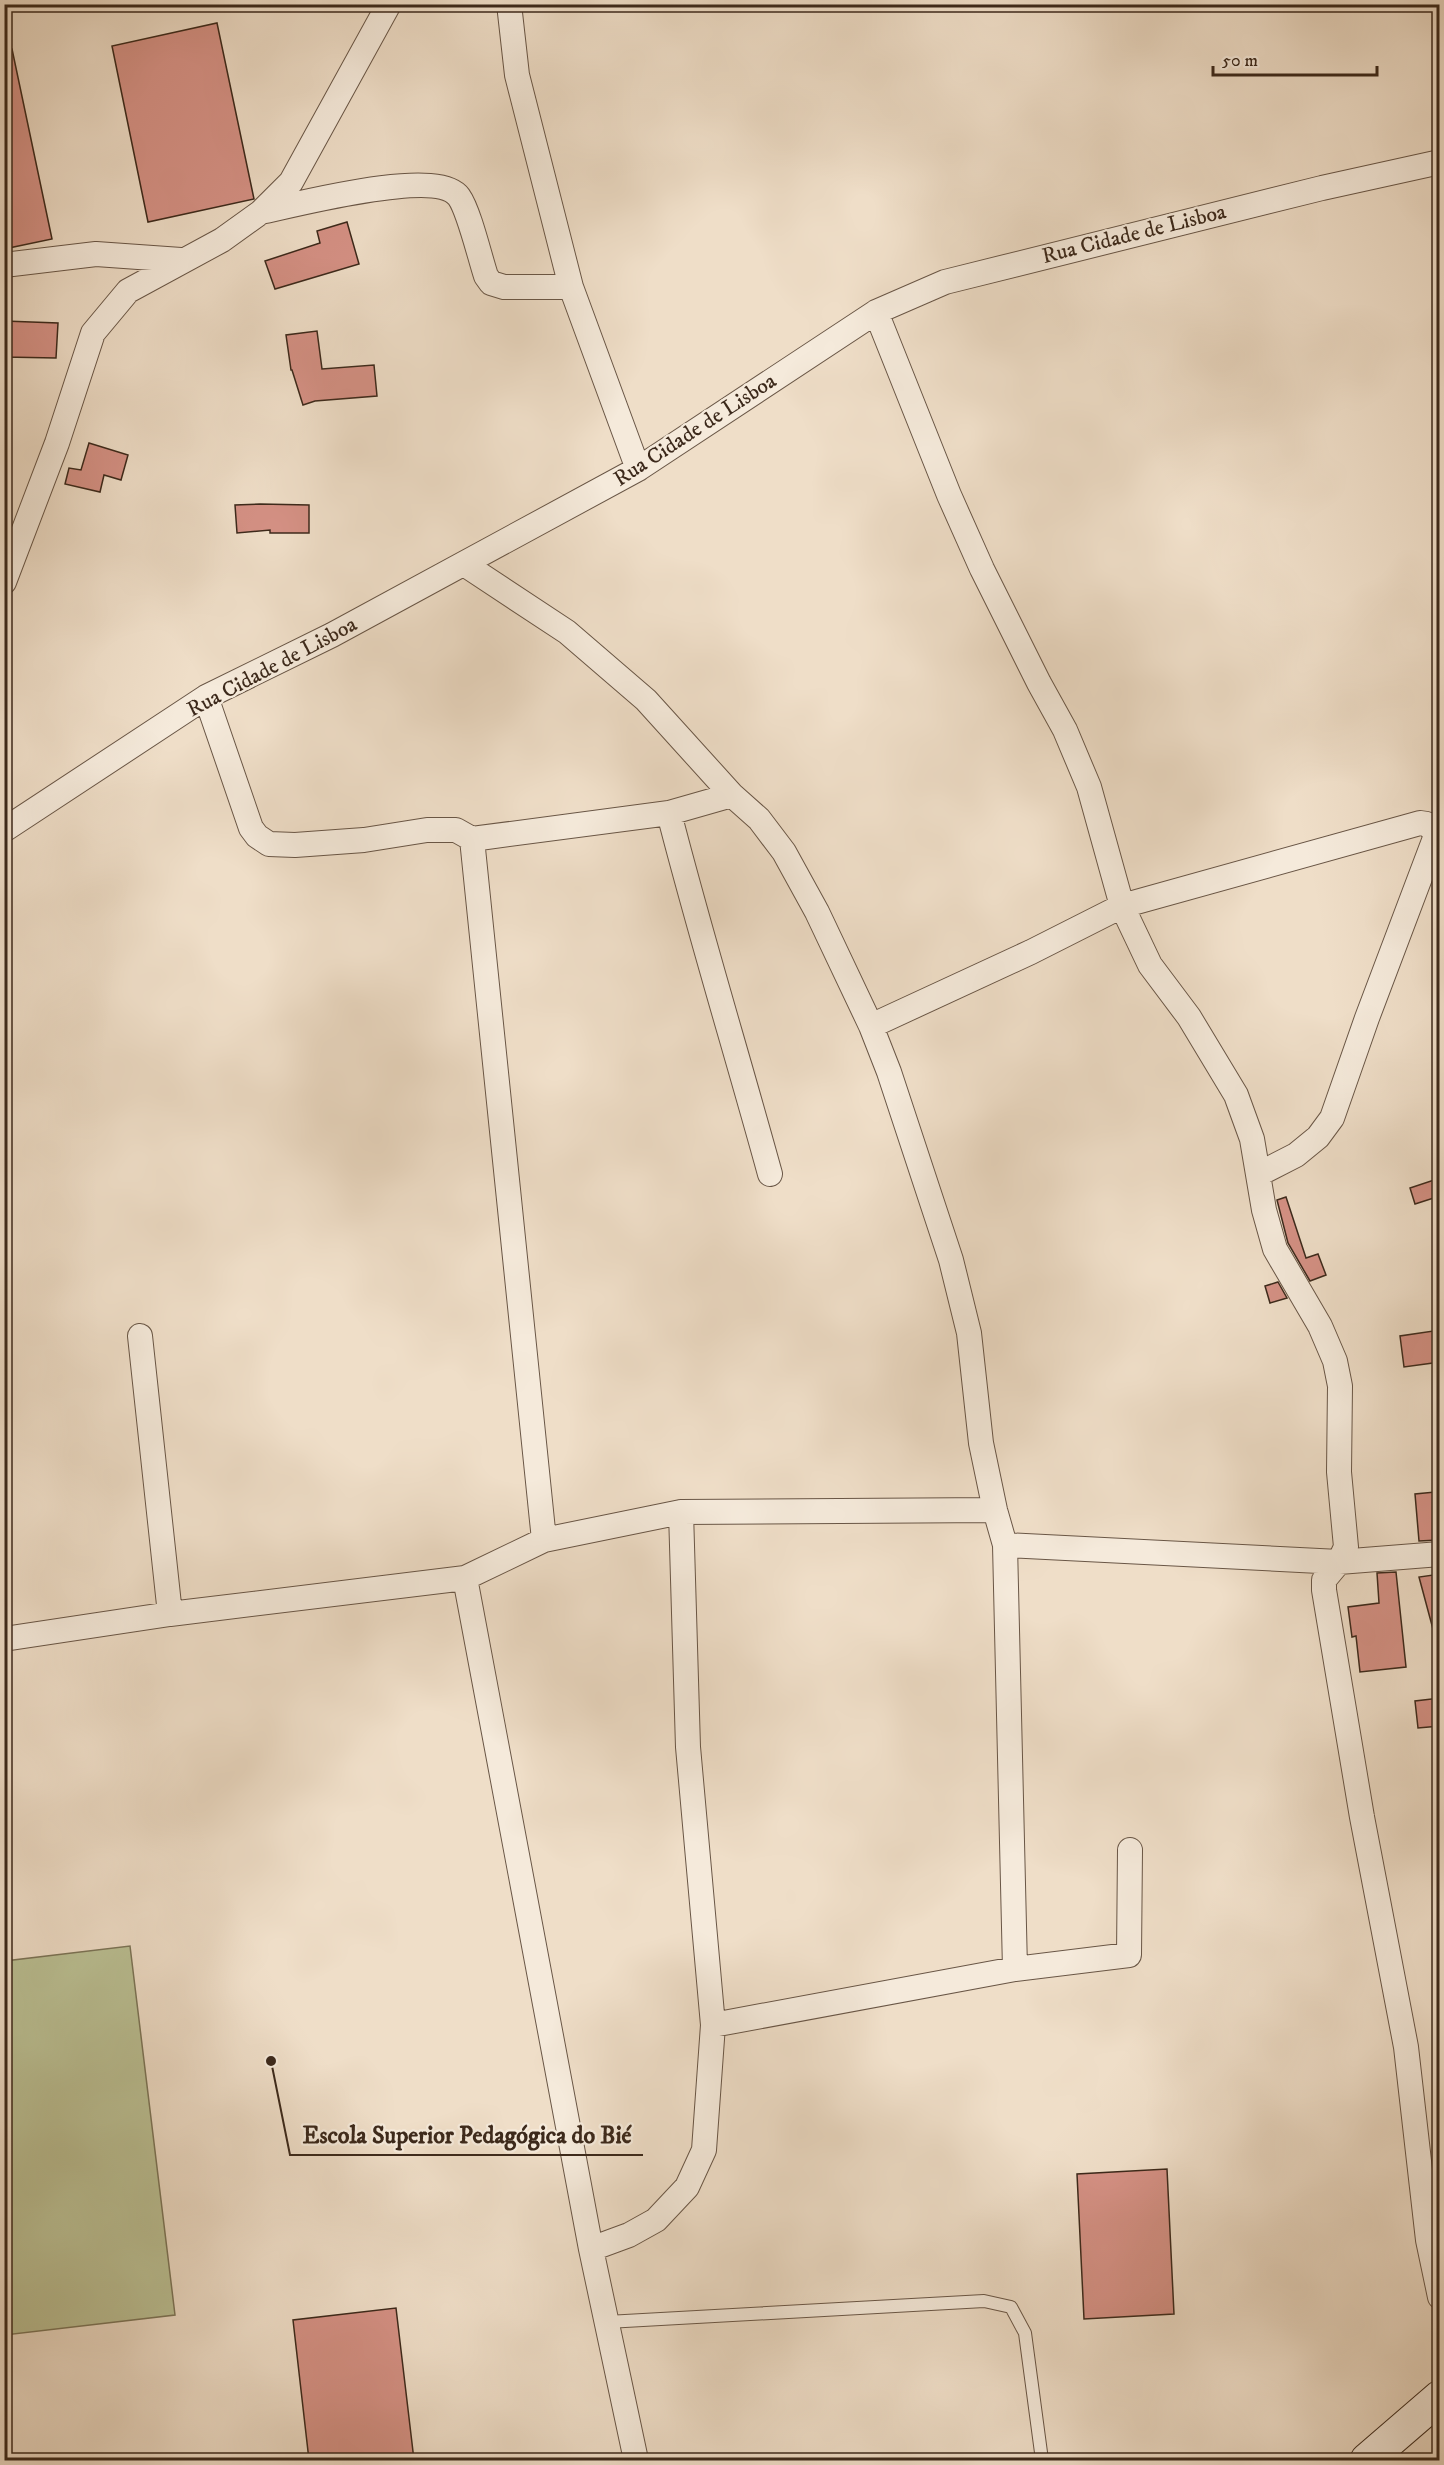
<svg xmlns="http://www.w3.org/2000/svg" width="1444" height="2465" viewBox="0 0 1444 2465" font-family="'IM FELL DW Pica',serif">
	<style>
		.green { fill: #bbc195; stroke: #7c7558; stroke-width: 1.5 }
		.building { fill: #d59185; stroke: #3c291b; stroke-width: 1.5 }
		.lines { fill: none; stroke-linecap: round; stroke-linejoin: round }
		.lane-casing { stroke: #695646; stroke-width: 14 }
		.street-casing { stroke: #695646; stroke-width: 26 }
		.secondary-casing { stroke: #3c291b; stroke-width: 35 }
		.lane { stroke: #f5eadb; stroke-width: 12 }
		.street { stroke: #f5eadb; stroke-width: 24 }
		.secondary { stroke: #f5eadb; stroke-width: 33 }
		.labels { text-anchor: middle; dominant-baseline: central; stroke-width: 4.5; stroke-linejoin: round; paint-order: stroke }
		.street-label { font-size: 22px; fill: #3c291b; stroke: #f5eadb }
		.leader { fill: none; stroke: #3c291b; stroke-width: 2 }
		.callout-dot { fill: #3c291b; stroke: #f5eadb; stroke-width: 2 }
		.callout-label { font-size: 24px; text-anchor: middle; font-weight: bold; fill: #3c291b; stroke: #f5eadb; stroke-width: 4.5; stroke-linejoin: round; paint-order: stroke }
	</style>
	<rect width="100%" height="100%" fill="#efdec8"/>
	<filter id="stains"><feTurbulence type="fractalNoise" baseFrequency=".00333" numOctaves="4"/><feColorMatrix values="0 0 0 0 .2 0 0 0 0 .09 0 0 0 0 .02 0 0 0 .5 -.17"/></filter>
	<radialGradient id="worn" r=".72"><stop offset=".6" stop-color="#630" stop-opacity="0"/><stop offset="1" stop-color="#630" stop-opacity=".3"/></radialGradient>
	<path class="green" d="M 130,1946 L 175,2315 L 5,2335 L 5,1961 Z"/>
	<path class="building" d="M 217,23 L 254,199 L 148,222 L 112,46 Z
		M 12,49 L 52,239 L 4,249 L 4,50 Z
		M 347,222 L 359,264 L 275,289 L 265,261 L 320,243 L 317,231 Z
		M 4,321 L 58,323 L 56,358 L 4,357 Z
		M 317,331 L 322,369 L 374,365 L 377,396 L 315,401 L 303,405 L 292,370 L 291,370 L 286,335 Z
		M 89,443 L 128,455 L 121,480 L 104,475 L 100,492 L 65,484 L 69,468 L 81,470 Z
		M 260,504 L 309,505 L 309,533 L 270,533 L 270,530 L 237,533 L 235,505 Z
		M 1440,1178 L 1440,1196 L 1415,1204 L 1410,1188 Z
		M 1286,1197 L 1306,1258 L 1318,1254 L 1326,1275 L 1310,1281 L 1288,1243 L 1277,1200 Z
		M 1278,1282 L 1287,1298 L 1270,1303 L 1265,1286 Z
		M 1440,1330 L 1440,1362 L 1404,1367 L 1400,1336 Z
		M 1435,1492 L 1438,1540 L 1419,1541 L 1415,1494 Z
		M 1396,1572 L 1406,1667 L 1360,1672 L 1356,1636 L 1352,1637 L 1348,1607 L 1379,1603 L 1377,1573 Z
		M 1440,1574 L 1440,1632 L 1434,1633 L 1419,1577 Z
		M 1440,1698 L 1440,1726 L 1418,1728 L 1415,1701 Z
		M 1167,2169 L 1174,2314 L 1084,2319 L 1077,2174 Z
		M 396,2308 L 414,2460 L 309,2460 L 293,2320 Z"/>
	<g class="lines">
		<g class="lane-casing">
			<path id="lane" d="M 607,2322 L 984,2301 L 1011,2307 L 1025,2333 L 1042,2460"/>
		</g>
		<g class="street-casing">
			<path id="street" d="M 509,4 L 517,75 L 571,287 L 638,469
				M 261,212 C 295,205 437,167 459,197 C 469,211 480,258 486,276 L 491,283 L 504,287 L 571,287
				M 4,265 L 96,254 L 181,260
				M 876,312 L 949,495 L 982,569 L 1039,683 L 1065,730 L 1089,787 L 1122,906 L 1150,965 L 1189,1017 L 1236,1095 L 1252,1139 L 1264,1210 L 1275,1249 L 1320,1326 L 1335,1361 L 1340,1386 L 1339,1472 L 1346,1547 L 1339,1562 L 1324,1580 L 1324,1590 L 1362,1817 L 1406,2047 L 1428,2240 L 1440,2297
				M 464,564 L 567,632 L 646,700 L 732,795 L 759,819 L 784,852 L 817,912 L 871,1026 L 889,1072 L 951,1260 L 969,1333 L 981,1443 L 995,1510 L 1005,1545 L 1015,1969
				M 4,582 L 57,443 L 93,333 L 128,291 L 222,240 L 261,212 L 291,182 L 389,4
				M 206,697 L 251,828 L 257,836 L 269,844 L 295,845 L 364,840 L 427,830 L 456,830 L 472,839 L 669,813 L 732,795
				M 669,813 C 700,934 737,1054 770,1174
				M 4,830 L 206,697 L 332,635 L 638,469 L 876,312 L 945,282 L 1322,188 L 1440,162
				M 472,839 L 544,1540
				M 871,1026 L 1031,952 L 1122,906 L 1420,823 L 1427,824 L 1434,831 L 1435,838 L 1367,1018 L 1332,1118 L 1318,1137 L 1296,1155 L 1259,1174
				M 140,1336 L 170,1614
				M 1005,1545 L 1339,1562 L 1440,1554
				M 465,1578 L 591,2249 L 636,2460
				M 4,1639 L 170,1614 L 465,1578 L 544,1540 L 681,1512 L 995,1510
				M 713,2025 L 1015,1969 L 1129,1955 L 1130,1850
				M 591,2249 L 629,2235 L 656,2220 L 687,2187 L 704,2150 L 713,2025 L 688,1747 L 681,1512"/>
		</g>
		<g class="secondary-casing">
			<path id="secondary" d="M 1367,2460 L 1440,2397"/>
		</g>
		<use href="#lane" class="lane"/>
		<use href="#street" class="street"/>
		<use href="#secondary" class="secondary"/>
	</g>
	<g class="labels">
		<g class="street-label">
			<text transform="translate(1134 234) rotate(-14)">Rua Cidade de Lisboa</text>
			<text transform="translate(695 430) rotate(-33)">Rua Cidade de Lisboa</text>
			<text transform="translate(272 667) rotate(-28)">Rua Cidade de Lisboa</text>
		</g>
	</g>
	<path class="leader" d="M271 2061L290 2155H643"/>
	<circle class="callout-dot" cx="271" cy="2061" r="6"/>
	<g class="callout-label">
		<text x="467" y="2143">Escola Superior Pedagógica do Bié</text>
	</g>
	<rect width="1444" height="2465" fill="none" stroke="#efdec8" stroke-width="24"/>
	<rect x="6" y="6" width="1432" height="2453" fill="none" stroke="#3c291b" stroke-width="3"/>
	<rect x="12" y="12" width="1420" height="2441" fill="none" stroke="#3c291b" stroke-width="1.5"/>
	<path d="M1213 66v9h164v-9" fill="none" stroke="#3c291b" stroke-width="3"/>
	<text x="1222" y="66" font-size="18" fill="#3c291b" stroke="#f5eadb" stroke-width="4.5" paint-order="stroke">50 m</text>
	<rect width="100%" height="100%" filter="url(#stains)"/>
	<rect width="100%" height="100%" fill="url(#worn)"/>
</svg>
